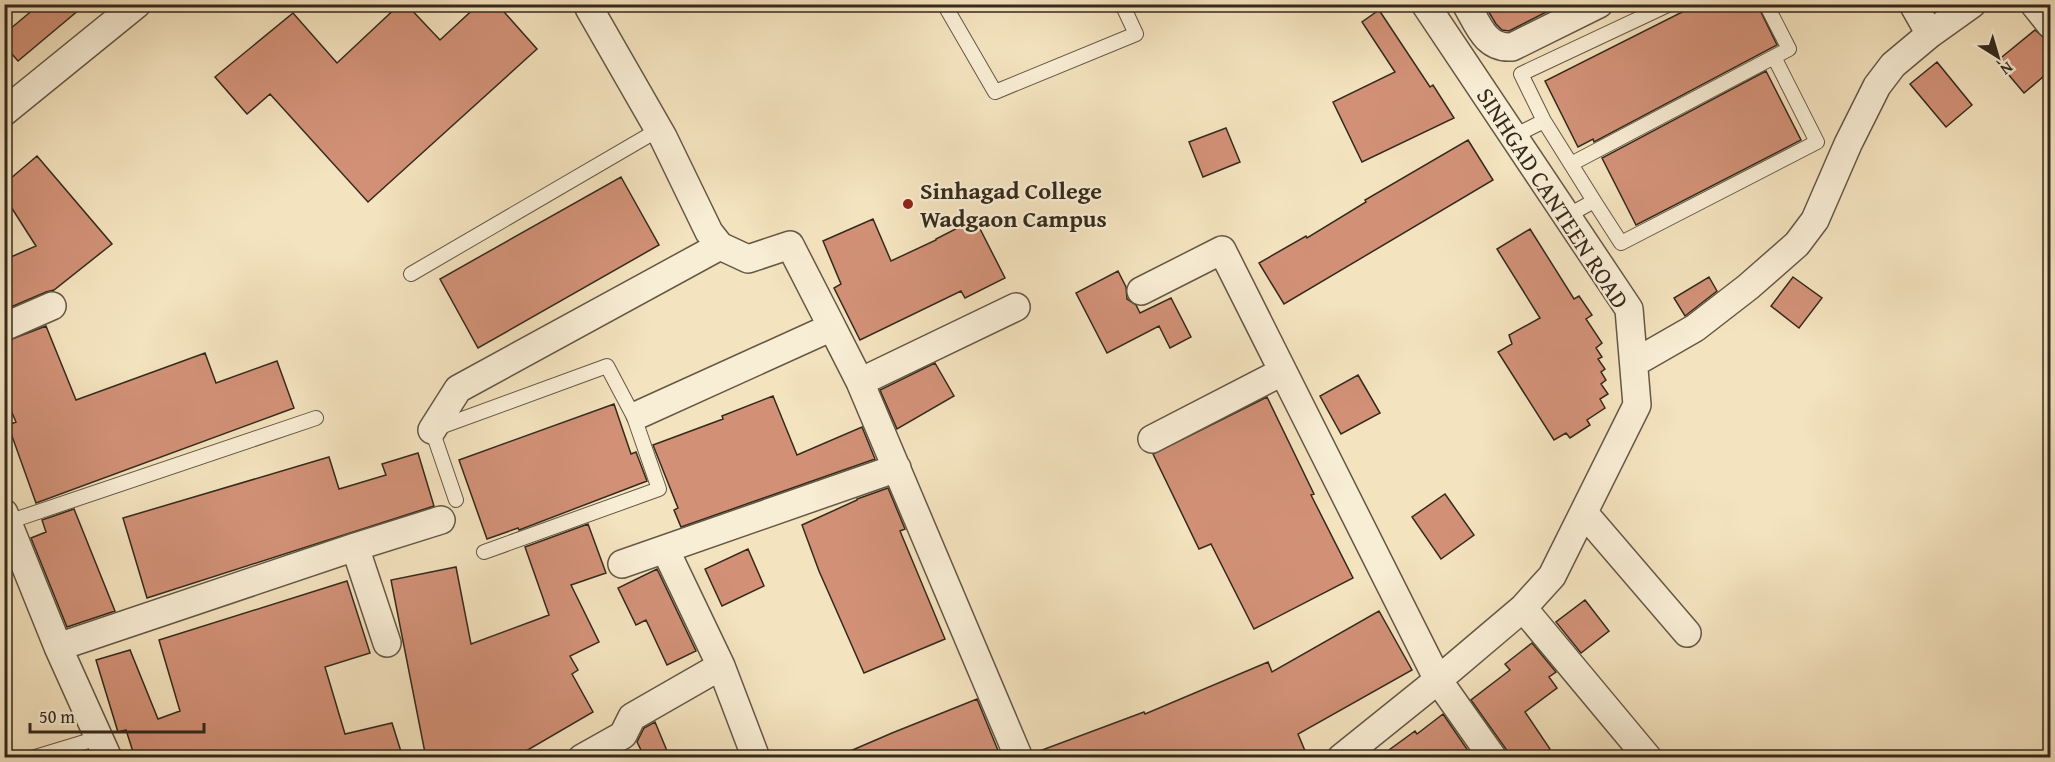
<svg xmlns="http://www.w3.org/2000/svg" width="2055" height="762" viewBox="0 0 2055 762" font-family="'Gentium Book Plus',serif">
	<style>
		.building { fill: #d29177; stroke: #342a1c; stroke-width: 1.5 }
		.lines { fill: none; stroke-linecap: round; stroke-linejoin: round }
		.lane-casing { stroke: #645845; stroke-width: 16 }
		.street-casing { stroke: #645845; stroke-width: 30 }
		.lane { stroke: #f8edd5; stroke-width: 14 }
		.street { stroke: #f8edd5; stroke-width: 27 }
		.poi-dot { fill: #8f2418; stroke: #f8edd5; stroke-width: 2 }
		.labels { text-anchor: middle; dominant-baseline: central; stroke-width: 4.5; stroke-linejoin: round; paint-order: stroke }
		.poi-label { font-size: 24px; font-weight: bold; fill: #342a1c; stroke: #f8edd5; text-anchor: start }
		.street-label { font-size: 24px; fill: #342a1c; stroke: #f8edd5 }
	</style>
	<rect width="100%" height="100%" fill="#f4e3bf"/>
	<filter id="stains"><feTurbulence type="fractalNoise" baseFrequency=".00333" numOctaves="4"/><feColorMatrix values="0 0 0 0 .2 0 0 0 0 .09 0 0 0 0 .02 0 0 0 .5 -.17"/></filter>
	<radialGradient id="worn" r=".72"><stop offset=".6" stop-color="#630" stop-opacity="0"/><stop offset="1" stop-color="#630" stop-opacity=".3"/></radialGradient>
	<path class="building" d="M 40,4 L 86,4 L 18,61 L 4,45 L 4,34 Z
		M 400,4 L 406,4 L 440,40 L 479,4 L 497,4 L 537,49 L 368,202 L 270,94 L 247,114 L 215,77 L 293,13 L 337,63 Z
		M 1484,4 L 1562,4 L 1509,31 L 1502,30 L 1496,24 Z
		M 1698,4 L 1757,4 L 1777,45 L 1594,142 L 1593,139 L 1578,147 L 1545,81 Z
		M 1379,10 L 1430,87 L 1433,85 L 1454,118 L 1362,162 L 1333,102 L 1395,72 L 1362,22 Z
		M 2035,30 L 2050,43 L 2050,71 L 2024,93 L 1997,61 Z
		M 1937,62 L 1972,105 L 1946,127 L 1910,84 Z
		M 1766,71 L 1801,140 L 1636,225 L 1602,158 Z
		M 1226,128 L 1240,162 L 1203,177 L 1189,142 Z
		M 1468,140 L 1493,180 L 1284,304 L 1259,263 L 1306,236 L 1307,238 L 1366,202 L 1365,200 Z
		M 37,156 L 112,244 L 54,290 L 46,292 L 4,310 L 4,260 L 36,246 L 4,196 L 4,184 Z
		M 621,177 L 659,245 L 478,348 L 440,279 Z
		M 873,219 L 891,261 L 936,240 L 936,239 L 975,219 L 1005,278 L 965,298 L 961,291 L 860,340 L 834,288 L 841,284 L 823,241 Z
		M 1530,229 L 1574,299 L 1579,296 L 1592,315 L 1586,319 L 1602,343 L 1596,348 L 1602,357 L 1598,359 L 1605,369 L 1601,372 L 1606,380 L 1601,384 L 1608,394 L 1600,399 L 1605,408 L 1587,420 L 1590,425 L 1570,438 L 1566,433 L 1554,440 L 1498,352 L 1512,344 L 1509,335 L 1540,318 L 1497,249 Z
		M 1118,271 L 1126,287 L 1127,299 L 1136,305 L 1140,313 L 1171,298 L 1191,337 L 1170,348 L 1159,326 L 1107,353 L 1076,293 Z
		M 1709,277 L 1717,291 L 1685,316 L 1674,298 Z
		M 1793,277 L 1822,298 L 1799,328 L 1771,306 Z
		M 46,326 L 76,400 L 205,353 L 216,383 L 277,361 L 294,408 L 36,503 L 8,425 L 16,422 L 4,394 L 4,342 Z
		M 935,363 L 954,396 L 897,429 L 880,390 Z
		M 1358,375 L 1380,413 L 1341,434 L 1320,396 Z
		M 773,396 L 797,455 L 862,427 L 875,459 L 681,527 L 674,510 L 678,508 L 653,445 L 723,419 L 722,416 Z
		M 1267,397 L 1314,494 L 1311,495 L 1353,578 L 1254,629 L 1211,544 L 1199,549 L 1153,454 Z
		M 614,404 L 631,454 L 636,452 L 647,481 L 519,530 L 518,528 L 487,539 L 459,460 Z
		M 418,453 L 434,506 L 147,598 L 123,518 L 329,457 L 339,489 L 386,475 L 382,464 Z
		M 888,488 L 905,529 L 900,531 L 945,639 L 864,673 L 819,571 L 802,525 L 857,500 L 857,499 Z
		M 1445,494 L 1474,535 L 1441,559 L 1412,517 Z
		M 74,509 L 115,611 L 67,627 L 31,538 L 46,532 L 42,520 Z
		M 588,524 L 606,573 L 571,585 L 599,642 L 570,656 L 578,670 L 572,674 L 593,712 L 514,758 L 426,758 L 391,580 L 456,567 L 471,644 L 549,615 L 525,547 Z
		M 748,549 L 764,586 L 722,606 L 705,569 Z
		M 657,569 L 696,651 L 667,665 L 646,620 L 636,625 L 618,588 Z
		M 347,581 L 370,653 L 325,667 L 345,734 L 392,723 L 403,758 L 135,758 L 126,730 L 118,732 L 96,660 L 130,650 L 158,719 L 180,711 L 159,640 Z
		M 1585,600 L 1609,631 L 1581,653 L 1556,622 Z
		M 1379,611 L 1412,670 L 1298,734 L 1308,758 L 1034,758 L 1034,753 L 1144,712 L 1145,714 L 1268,662 L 1272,672 Z
		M 1532,643 L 1556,672 L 1549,677 L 1557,688 L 1525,712 L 1550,749 L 1538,758 L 1509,758 L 1506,749 L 1471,700 L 1510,670 L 1505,664 Z
		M 977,699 L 1001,758 L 834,758 L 892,733 Z
		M 1443,714 L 1473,758 L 1378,758 L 1415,731 L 1417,734 Z
		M 655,722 L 670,758 L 645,758 L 637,742 L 644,728 Z"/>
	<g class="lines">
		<g class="lane-casing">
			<path id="lane" d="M 944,4 L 995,92 L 1136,34 L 1122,4
				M 1544,121 L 1521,74 L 1670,4
				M 1514,136 L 1544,121 L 1594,201
				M 1571,164 L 1789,49 L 1766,4
				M 1567,216 L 1594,201 L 1621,243 L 1817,142 L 1774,57
				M 411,274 L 658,130
				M 456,500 L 432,430 L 607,366 L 634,417 L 639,414
				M 8,522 L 316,418
				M 484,552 L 659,489 L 634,417
				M 32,758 L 98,738"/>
		</g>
		<g class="street-casing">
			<path id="street" d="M 1466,4 C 1478,24 1485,49 1512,47 L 1599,4
				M 1913,4 L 1930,34
				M 2034,4 L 2050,24
				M 589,8 L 663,137 L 709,232 L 720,246 L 748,259 L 790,245 L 832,327
				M 4,112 L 137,4
				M 1141,291 L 1222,250 L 1438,680 L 1493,758
				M 4,327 L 52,306
				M 1634,363 L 1695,328 L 1748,287 L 1797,244 L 1815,220 L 1848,144 L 1877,86 L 1893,65 L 1930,34 L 1972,4
				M 860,382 L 1016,307
				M 640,414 L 832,327 L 860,382 L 1019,758
				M 432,430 L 458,389 L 720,246
				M 1152,439 L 1282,372
				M 4,513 L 58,647 L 108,758
				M 1584,513 L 1687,633
				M 355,547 L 387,643
				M 665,549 L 721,666 L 756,758
				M 622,564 L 897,468
				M 1523,608 L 1648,758
				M 58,647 L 355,547 L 441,520
				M 582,758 L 623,735 L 632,717 L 721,666
				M 1341,758 L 1438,680 L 1523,608 L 1552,576 L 1637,405 L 1629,309 L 1425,4"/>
		</g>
		<use href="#lane" class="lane"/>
		<use href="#street" class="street"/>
	</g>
	<circle class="poi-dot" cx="908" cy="204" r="6"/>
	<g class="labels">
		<g class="poi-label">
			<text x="920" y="190">Sinhagad College<tspan x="920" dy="28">Wadgaon Campus</tspan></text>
		</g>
		<g class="street-label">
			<text transform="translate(1553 198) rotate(57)">SINHGAD CANTEEN ROAD</text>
		</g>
	</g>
	<rect width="2055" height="762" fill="none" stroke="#f4e3bf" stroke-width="24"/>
	<rect x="6" y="6" width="2043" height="750" fill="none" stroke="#342a1c" stroke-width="3"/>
	<rect x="12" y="12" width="2031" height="738" fill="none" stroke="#342a1c" stroke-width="1.5"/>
	<g transform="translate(1998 57) rotate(143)" stroke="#f8edd5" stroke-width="4.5" paint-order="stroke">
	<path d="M0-4.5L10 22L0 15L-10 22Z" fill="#342a1c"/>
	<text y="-9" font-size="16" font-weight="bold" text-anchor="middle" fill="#342a1c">N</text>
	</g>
	<path d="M30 723v9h174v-9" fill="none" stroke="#342a1c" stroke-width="3"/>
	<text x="39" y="723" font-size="18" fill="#342a1c" stroke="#f8edd5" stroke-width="4.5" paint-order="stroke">50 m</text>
	<rect width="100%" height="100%" filter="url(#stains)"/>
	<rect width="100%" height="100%" fill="url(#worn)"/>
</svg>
